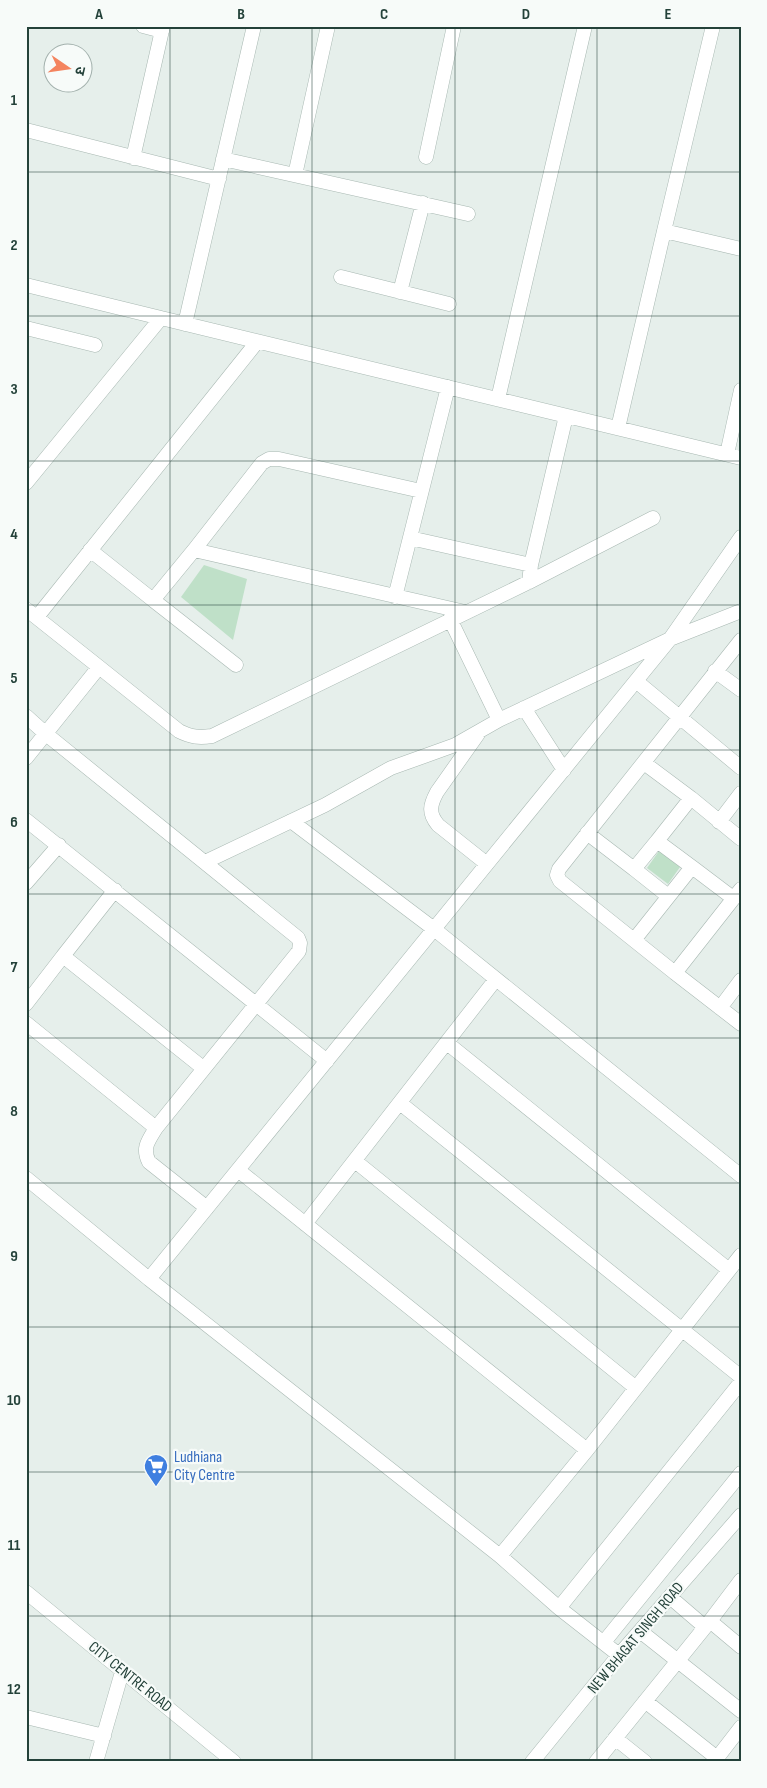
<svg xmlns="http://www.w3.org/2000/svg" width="767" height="1788" viewBox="0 0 767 1788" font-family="'Sofia Sans Condensed','Noto Sans Devanagari',sans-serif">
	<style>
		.green { fill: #bfe0c8 }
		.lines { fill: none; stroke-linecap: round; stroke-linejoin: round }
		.minor-casing { stroke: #a8b8b2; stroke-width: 15 }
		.minor { stroke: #fff; stroke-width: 14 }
		.grid { fill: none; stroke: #24423a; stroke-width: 1; stroke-opacity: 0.55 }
		.labels { text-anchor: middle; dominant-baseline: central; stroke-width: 4.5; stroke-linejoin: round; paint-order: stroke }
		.shop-label { font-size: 16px; fill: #366cbe; stroke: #f7fbf9; text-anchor: start }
		.street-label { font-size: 16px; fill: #24423a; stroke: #f7fbf9 }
		.neatline { fill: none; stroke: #24423a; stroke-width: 2 }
		.grid-label { font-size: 16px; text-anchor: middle; font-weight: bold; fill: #24423a }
	</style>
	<rect width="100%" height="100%" fill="#e6efeb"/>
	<path class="green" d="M 204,565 L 247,579 L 233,640 L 181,597 Z
		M 659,851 L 680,867 L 668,884 L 647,868 Z"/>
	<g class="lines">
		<g class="minor-casing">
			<path id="minor" d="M 143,26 L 162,31
				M 26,130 L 219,179
				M 426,157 L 454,26
				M 133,158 L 163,26
				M 223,159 L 468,214
				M 295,175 L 328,26
				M 664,231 L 713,26
				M 341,277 L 449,304
				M 26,285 L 161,318
				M 400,292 L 423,203
				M 185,324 L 254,26
				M 26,328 L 95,345
				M 498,399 L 585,26
				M 618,428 L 664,231 L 741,249
				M 727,454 L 741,390
				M 26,483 L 161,318 L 741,458
				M 421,491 L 279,459 L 269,459 L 262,463 L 194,550 L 465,612
				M 410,538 L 531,565
				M 90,550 L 153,600
				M 194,550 L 153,600 L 236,665
				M 529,582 L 531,565 L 566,416
				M 395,597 L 448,387
				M 26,609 L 99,667 L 26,758
				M 37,617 L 257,342
				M 450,619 L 499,720 L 670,639 L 741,537
				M 741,640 L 559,869 L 557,875 L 560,881 L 675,973 L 741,889
				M 99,667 L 179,731 C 191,737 199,738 212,736 L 529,582 L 653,518
				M 715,671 L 741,690
				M 636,681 L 741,768
				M 524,708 L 564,770
				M 26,716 L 46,734 L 298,938 L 300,943 L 299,951 L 156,1128
				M 478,734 L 437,792 C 430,805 428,813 438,825 L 487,864
				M 644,763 L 691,798 L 741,839
				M 691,798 L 657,841 L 692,867
				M 26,820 L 327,1061
				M 291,821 L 434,929 L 741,1176
				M 719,822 L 741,793
				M 587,833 L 634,869
				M 657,841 L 634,869 L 668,896
				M 205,862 L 325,805 L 391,768 L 455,745 L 499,720
				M 26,883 L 59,845
				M 634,940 L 692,867 L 733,898
				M 63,956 L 115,890
				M 675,973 L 741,1024
				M 26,1004 L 63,956 L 203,1068
				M 720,1008 L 741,980
				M 26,1023 L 156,1128 C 148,1141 142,1148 149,1162 L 207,1208
				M 447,1043 L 729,1270
				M 400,1103 L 741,1377
				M 355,1161 L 636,1388
				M 238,1170 L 587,1450
				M 26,1178 L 149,1279
				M 305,1224 L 496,979
				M 500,1556 L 587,1450 L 741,1255
				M 26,1592 L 234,1762
				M 670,1597 L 705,1627
				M 559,1608 L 741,1382
				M 710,1621 L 741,1647
				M 640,1631 L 741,1711
				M 604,1642 L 741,1473
				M 619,1655 L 559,1608 L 500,1556 L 149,1279 L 670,639 L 741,611
				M 645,1701 L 717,1758
				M 26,1717 L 104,1736
				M 615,1738 L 645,1762
				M 96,1762 L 122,1672
				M 532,1762 L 619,1655 L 741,1515
				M 596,1762 L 710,1621 L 741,1580
				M 714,1762 L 741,1727"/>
		</g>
		<use href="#minor" class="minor"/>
	</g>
	<path class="grid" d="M 170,26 L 170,1762M 312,26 L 312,1762M 455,26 L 455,1762M 597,26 L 597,1762M 26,172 L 741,172M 26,316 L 741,316M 26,461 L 741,461M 26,605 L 741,605M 26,750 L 741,750M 26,894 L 741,894M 26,1038 L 741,1038M 26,1183 L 741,1183M 26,1327 L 741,1327M 26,1472 L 741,1472M 26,1616 L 741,1616"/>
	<defs>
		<g id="supermarket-pin" transform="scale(1.25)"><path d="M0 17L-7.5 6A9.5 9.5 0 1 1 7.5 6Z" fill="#3f7fe0" stroke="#f7fbf9"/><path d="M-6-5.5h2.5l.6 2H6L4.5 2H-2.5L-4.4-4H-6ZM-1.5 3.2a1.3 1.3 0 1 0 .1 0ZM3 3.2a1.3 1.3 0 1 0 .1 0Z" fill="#fff"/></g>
	</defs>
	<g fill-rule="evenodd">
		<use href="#supermarket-pin" x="156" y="1466"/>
	</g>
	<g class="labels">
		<g class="shop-label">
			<text x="174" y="1457">Ludhiana<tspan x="174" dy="18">City Centre</tspan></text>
		</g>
		<g class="street-label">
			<text transform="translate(636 1638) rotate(-50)">NEW BHAGAT SINGH ROAD</text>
			<text transform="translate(130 1677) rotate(39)">CITY CENTRE ROAD</text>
		</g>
	</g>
	<rect width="767" height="1788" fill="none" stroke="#f7fbf9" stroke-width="55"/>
	<g transform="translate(68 68) rotate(103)"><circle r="24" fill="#f7fbf9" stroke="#a3b1ad"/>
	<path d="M0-4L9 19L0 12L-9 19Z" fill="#f4845f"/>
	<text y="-8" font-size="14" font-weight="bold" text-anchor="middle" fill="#24423a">उ</text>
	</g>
	<rect x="28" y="28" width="712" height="1732" class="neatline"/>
	<g class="grid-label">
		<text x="99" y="19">A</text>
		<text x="241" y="19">B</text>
		<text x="384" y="19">C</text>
		<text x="526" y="19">D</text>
		<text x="668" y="19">E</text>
		<text x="14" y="105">1</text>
		<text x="14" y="250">2</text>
		<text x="14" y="394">3</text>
		<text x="14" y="539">4</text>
		<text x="14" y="683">5</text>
		<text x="14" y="827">6</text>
		<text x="14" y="972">7</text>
		<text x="14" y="1116">8</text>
		<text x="14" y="1261">9</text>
		<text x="14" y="1405">10</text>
		<text x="14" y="1550">11</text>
		<text x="14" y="1694">12</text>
	</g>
</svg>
